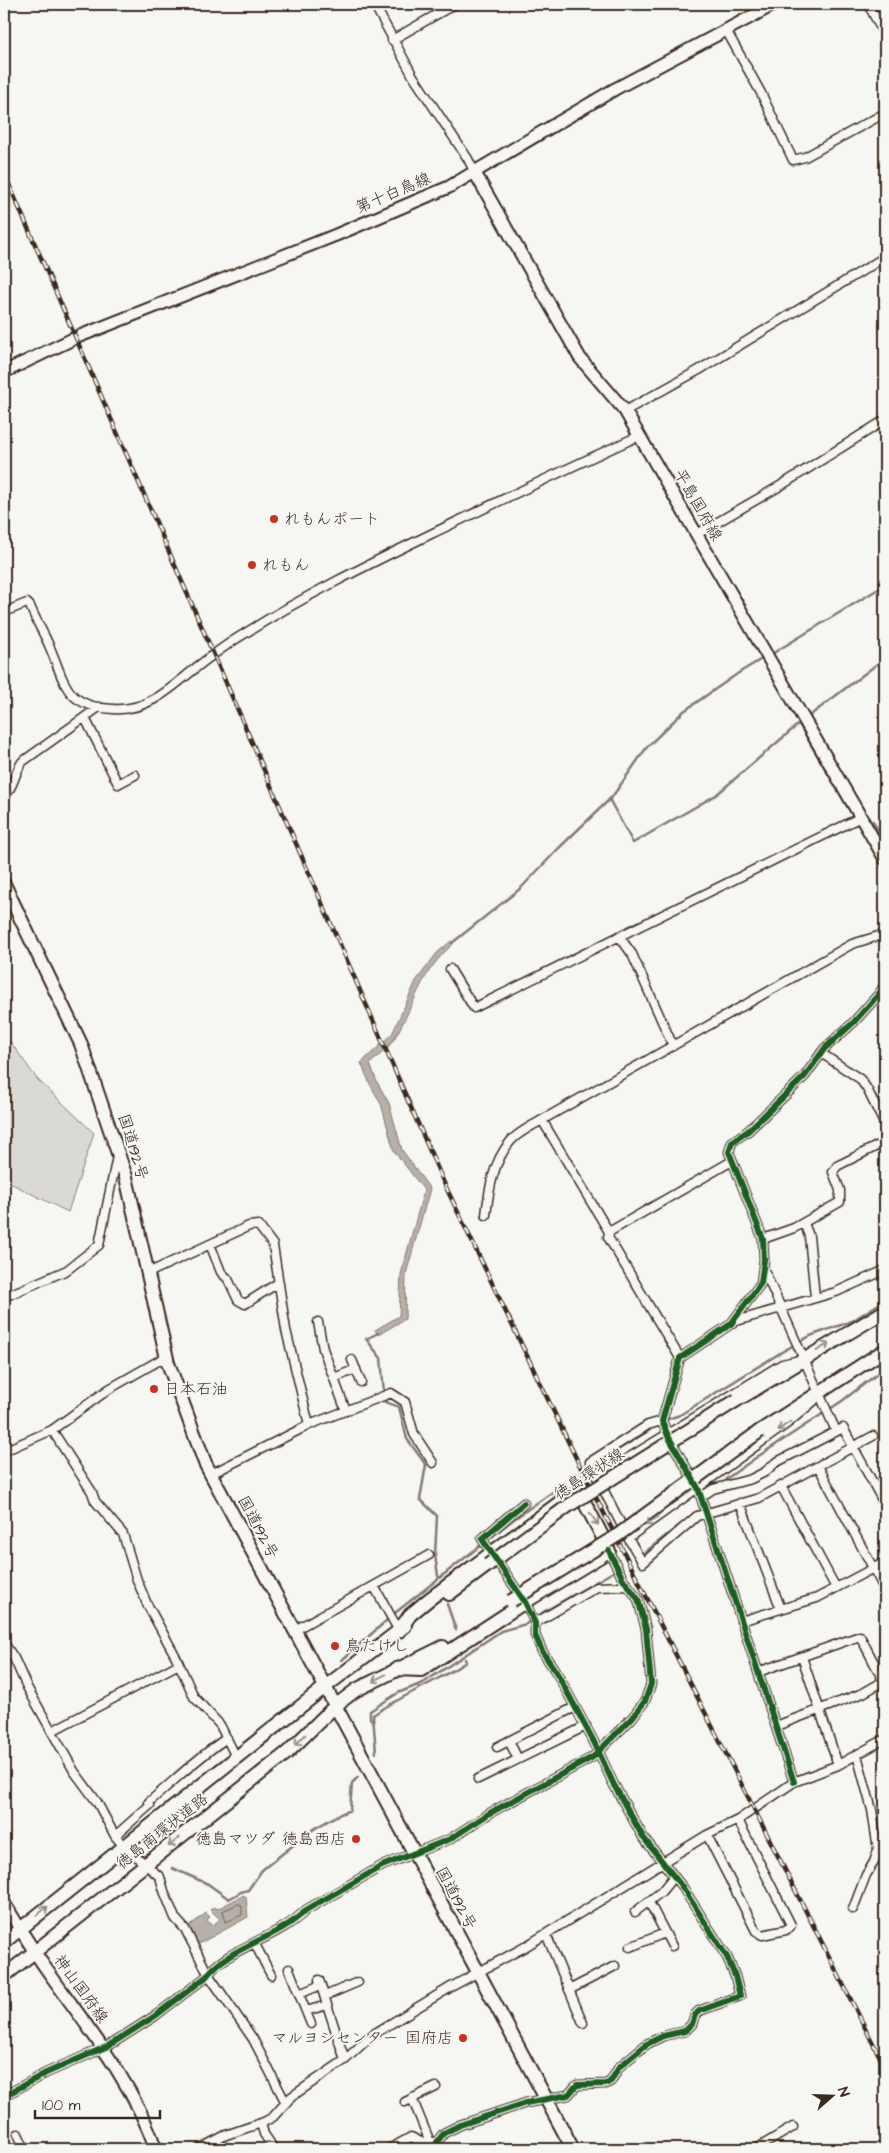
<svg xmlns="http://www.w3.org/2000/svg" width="889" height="2153" viewBox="0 0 889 2153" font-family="'Architects Daughter','Klee One',sans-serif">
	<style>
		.green { fill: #dad9d3; stroke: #8a8278 }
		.water { fill: #b6b0a9; stroke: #857a71 }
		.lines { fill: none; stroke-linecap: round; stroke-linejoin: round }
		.shore { stroke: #6c6056; stroke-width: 1 }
		.stream { stroke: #857a71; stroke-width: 2.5 }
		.minor-casing { stroke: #3b2a1e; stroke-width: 11 }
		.secondary-casing { stroke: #3b2a1e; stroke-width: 15 }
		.primary-casing { stroke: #3b2a1e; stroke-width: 16 }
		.trunk-casing { stroke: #3b2a1e; stroke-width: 16 }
		.minor { stroke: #f6f6f2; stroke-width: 8 }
		.secondary { stroke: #f6f6f2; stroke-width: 11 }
		.primary { stroke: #f6f6f2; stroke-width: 12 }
		.trunk { stroke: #f6f6f2; stroke-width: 12 }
		.rail-casing { stroke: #3b2a1e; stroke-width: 4.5 }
		.rail { stroke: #f6f6f2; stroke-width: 2.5; stroke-dasharray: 8; stroke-linecap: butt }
		.primary-bridge-casing { stroke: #3b2a1e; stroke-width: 16; stroke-linecap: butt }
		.primary-bridge { stroke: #f6f6f2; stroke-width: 12 }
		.cycleway-casing { stroke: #f6f6f2; stroke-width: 9 }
		.cycleway { stroke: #1b5e20; stroke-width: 6 }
		.oneway { stroke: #989088 }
		.poi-dot { fill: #c8321e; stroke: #f6f6f2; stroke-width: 2 }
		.labels { text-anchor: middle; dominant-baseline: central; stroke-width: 4; stroke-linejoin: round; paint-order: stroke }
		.street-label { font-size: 16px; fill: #3b2a1e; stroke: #f6f6f2 }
		.poi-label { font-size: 16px; fill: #3b2a1e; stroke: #f6f6f2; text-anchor: start }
	</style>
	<rect width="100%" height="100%" fill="#f6f6f2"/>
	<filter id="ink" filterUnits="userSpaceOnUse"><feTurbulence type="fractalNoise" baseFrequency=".02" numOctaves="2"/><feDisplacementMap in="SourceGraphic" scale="10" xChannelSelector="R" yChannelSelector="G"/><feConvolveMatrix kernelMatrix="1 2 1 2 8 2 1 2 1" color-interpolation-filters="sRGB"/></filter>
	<g filter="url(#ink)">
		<path class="green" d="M 4,1033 L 37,1079 L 94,1133 L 68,1212 L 8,1182 L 4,1183 Z"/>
		<path class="water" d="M 451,941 L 453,944 C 419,974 416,1003 394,1039 C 388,1049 378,1056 370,1064 L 377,1082 L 389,1103 L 402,1150 L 430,1189 L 406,1274 L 405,1319 L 378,1335 L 375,1330 L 399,1316 L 401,1274 L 424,1190 L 394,1151 L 381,1104 L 370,1084 L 361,1063 L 392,1034 L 416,981 L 437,953 Z
			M 244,1895 L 246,1897 L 248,1917 L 197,1945 L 187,1928 L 206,1913 L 210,1917 L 207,1920 L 212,1926 L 220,1919 L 210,1910 L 214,1907 L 217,1909 Z"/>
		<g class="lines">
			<path class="shore" d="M 239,1904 L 242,1906 L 242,1915 L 226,1922 L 223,1911 Z"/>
			<path class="stream" d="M 770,655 L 885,585
				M 808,717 L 885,658
				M 799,724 L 853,816
				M 609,799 L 633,843 L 716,795 L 801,722
				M 873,821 L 885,842
				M 452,943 L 521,888 L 559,848 L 612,797 L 647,747 L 684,711 L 740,672 L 765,657
				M 378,1333 L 366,1339 L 381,1358 L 384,1393
				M 385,1398 L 385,1402 L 399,1407 L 407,1439 L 426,1465 L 420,1499 L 437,1516 L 435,1555 L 438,1576
				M 668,1419 L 680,1415 L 785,1350 L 810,1336 L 852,1321 L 885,1300
				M 595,1464 L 650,1430
				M 726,1479 L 757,1457 L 842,1401 L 885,1368
				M 644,1553 L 681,1524
				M 447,1604 L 456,1630
				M 342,1660 L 395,1613 L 514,1519 L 564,1484
				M 374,1723 L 370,1718 L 370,1711 L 398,1693 L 423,1683 L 501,1631 L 526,1624 L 545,1611 L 613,1572
				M 376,1753 L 373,1715 C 403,1695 436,1682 466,1662 L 465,1659
				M 172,1868 L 208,1884 L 229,1899 L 241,1892 L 248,1890 L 262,1870 L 277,1858 L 314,1829 L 336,1816 L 350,1810 L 352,1783 L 358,1777"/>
			<g class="minor-casing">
				<path id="minor" d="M 374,4 L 413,76 L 468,159 L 475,173
					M 868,4 L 885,36
					M 726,30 L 761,93 L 793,160 L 805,157 L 885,113
					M 392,40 L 455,4
					M 625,411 L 699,370 L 885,257
					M 697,534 L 780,486 L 885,420
					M 4,612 L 27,603 L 30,606 C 36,621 45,635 51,650 C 66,686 66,706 113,709 C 154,712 180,678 210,657 C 221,649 232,641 244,634 C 304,596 367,565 431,534 C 500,501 569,467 639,436
					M 85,718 L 118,784 L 135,775
					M 4,797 C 14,787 14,774 22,762 L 99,707
					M 619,936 L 632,954 L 673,1046
					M 450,969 L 474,1008 L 861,817
					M 821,1053 L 860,1079 L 867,1089 L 885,1125
					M 486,1215 C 489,1190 493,1162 510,1142 C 517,1133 532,1126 542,1120
					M 804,1223 L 809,1236 L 815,1297
					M 609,1232 L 732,1161
					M 763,1239 L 794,1228 L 840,1202 L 840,1190 L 833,1172 L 837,1166 L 885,1142
					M 210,1244 L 221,1272 L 228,1279 L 238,1300 L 245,1304 L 278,1283
					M 764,1270 L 836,1431
					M 148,1273 L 249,1226 L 258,1225 L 273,1245 L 286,1330 L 309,1425
					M 4,1297 L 67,1270 L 99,1245 L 117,1156
					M 318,1322 L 323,1349 L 346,1411
					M 733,1322 L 836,1292 L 885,1270
					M 680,1358 L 608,1237 L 609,1232 L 542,1120 L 852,944 L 885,934
					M 352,1360 L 361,1382
					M 795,1361 L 782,1364 L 597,1477 L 628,1538 L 788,1423 L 814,1401
					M 334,1378 L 356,1369
					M 52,1430 L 92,1492 L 95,1501 L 123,1534 L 137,1580 L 147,1604 L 176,1657 L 194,1697 L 220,1725 L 236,1757
					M 4,1451 L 52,1430 L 109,1389 L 167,1356
					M 818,1466 L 885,1590
					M 211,1474 L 309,1425 L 391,1393 L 405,1402 L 414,1434 L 433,1463
					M 597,1477 L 590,1462 L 648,1425 L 662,1421
					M 781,1486 L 836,1588
					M 701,1497 L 713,1489 L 751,1479 L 765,1472 L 775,1463 L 843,1428 L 885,1505
					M 740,1503 L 781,1609
					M 628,1538 L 643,1563 L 697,1516 L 759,1498 L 873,1436
					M 374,1586 L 399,1631
					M 741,1621 L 817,1598 L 885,1562
					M 535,1623 L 597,1587 L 627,1586
					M 295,1630 L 429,1555
					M 4,1643 L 14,1658 L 27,1687 L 74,1771 L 97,1802 L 115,1836 L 124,1846 L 160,1877 L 164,1891 L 175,1918 L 185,1929 L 208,1974 L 253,2039 L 286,2103
					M 802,1657 L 838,1765
					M 758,1672 L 860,1636 L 885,1684
					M 776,1726 L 863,1693 L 884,1681
					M 52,1731 L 179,1664
					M 509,1741 L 518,1759
					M 497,1747 L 575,1707
					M 478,1779 L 586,1726
					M 794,1782 L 698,1488 L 668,1436 L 662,1421 L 680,1358 L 731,1324 L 761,1283 L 764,1260 L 763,1239 L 729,1152 L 732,1142 L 748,1131 L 805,1076 L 825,1048 L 853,1023 L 879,994 L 885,984
					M 707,1835 L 756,1931 L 762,1935 L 786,1930 L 791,1925 L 738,1820
					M 115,1836 L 150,1805 L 149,1802 C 175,1780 199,1756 227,1738
					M 649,1902 L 672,1946
					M 853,1909 L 866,1875 L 874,1862 L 878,1850 L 872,1810 L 857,1755
					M 635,1912 L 661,1892 L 674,1876
					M 546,1934 L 583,2023
					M 255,1944 L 271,1975
					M 630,1947 L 665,1933
					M 289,1969 L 311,2024
					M 319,1980 L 345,2060
					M 569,1990 L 615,1966
					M 299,1994 L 321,1985
					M 325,1996 L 358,1982
					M 306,2011 L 327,2005
					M 4,2096 L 46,2073 L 108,2046 L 155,2016 L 206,1977 C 227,1947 278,1939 306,1910 L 382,1866 L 450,1839 L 490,1813 L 593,1757 L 632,1718 L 645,1701 L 651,1684 L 646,1629 L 638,1599 L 623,1579 L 609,1551
					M 412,2098 L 430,2142
					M 405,2102 L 436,2087
					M 261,2123 L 264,2134 L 274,2149
					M 18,2134 L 25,2149
					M 199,2149 L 226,2135 L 264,2122 L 273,2117 L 291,2097 L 345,2060 L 372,2035 L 451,1987 L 523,1948 L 707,1835 L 738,1820 L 794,1782 L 838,1765 L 885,1739
					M 389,2149 L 411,2137 L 421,2142 L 437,2142
					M 440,2149 L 437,2142 L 444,2133 L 460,2125 L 526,2103 L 568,2095 L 577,2085 L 606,2084 L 611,2081 L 619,2067 L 647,2044 L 663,2036 L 685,2031 L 692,2024 L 695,2015 L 699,2011 L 740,1996 L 735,1976 L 727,1957 L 683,1888 L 643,1837 L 614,1785 L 594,1742 L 558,1675 L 542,1651 L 535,1635 L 535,1623 L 525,1602 L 482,1539 L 524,1503
					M 756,2149 L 793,2127"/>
			</g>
			<g class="secondary-casing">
				<path id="secondary" d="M 475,173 L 580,358 L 625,411 L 885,859
					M 4,372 L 75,338 L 336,235 L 449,187 L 615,89 L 775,4
					M 4,1903 C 18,1925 32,1949 47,1970 C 88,2028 132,2081 156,2149"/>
			</g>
			<g class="primary-casing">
				<path id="primary" d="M 737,1400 L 885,1311
					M 760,1431 L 885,1350
					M 449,1594 L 488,1565
					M 396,1669 L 421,1670 L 525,1602 L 609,1551 C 601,1531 589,1513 580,1493 L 573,1494 L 563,1500 L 428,1600 L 410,1615 L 399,1631
					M 325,1687 L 405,1626
					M 335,1706 L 356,1690 L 443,1647"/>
			</g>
			<g class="trunk-casing">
				<path id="trunk" d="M 4,884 L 81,1044 L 126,1177 L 168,1363 L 205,1463 L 573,2149
					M 4,1942 L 325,1687
					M 4,1976 L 288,1752 L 335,1706"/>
			</g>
			<use href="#minor" class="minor"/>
			<use href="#secondary" class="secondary"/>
			<use href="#primary" class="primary"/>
			<use href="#trunk" class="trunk"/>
			<g class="rail-casing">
				<path id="rail" d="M 4,173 L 443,1181 L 578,1462 L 885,2067"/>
			</g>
			<use href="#rail" class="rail"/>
			<g class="primary-bridge-casing">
				<path id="primary-bridge" d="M 488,1565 L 568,1506 L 737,1400
					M 511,1601 L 618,1535 L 760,1431"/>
			</g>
			<use href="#primary-bridge" class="primary-bridge"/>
			<g class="cycleway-casing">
				<path id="cycleway" d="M 794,1782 L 698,1488 L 668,1436 L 662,1421 L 680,1358 L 731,1324 L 761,1283 L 764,1260 L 763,1239 L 729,1152 L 732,1142 L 748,1131 L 805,1076 L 825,1048 L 853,1023 L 879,994 L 885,984
					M 4,2096 L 46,2073 L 108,2046 L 155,2016 L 206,1977 C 227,1947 278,1939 306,1910 L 382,1866 L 450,1839 L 490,1813 L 593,1757 L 632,1718 L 645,1701 L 651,1684 L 646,1629 L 638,1599 L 623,1579 L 609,1551
					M 440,2149 L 437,2142 L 444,2133 L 460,2125 L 526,2103 L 568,2095 L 577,2085 L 606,2084 L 611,2081 L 619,2067 L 647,2044 L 663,2036 L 685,2031 L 692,2024 L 695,2015 L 699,2011 L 740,1996 L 735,1976 L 727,1957 L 683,1888 L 643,1837 L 614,1785 L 594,1742 L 558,1675 L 542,1651 L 535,1635 L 535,1623 L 525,1602 L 482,1539 L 524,1503"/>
			</g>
			<use href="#cycleway" class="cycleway"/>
		</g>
		<defs><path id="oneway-shaft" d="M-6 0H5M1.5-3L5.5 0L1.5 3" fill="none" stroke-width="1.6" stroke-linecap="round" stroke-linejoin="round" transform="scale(1.25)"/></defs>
		<g class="oneway">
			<use href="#oneway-shaft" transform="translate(823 1347) rotate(-31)"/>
			<use href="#oneway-shaft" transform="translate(784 1426) rotate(145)"/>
			<use href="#oneway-shaft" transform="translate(594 1519) rotate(55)"/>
			<use href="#oneway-shaft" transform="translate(652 1521) rotate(145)"/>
			<use href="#oneway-shaft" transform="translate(379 1678) rotate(152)"/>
			<use href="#oneway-shaft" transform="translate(300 1740) rotate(136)"/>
			<use href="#oneway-shaft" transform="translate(174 1842) rotate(141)"/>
			<use href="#oneway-shaft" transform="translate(42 1911) rotate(-39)"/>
		</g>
	</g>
	<g class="poi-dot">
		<circle cx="274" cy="519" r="5"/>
		<circle cx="252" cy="565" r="5"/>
		<circle cx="154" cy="1389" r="5"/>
		<circle cx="335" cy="1646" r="5"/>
		<circle cx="356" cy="1839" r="5"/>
		<circle cx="463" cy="2038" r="5"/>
	</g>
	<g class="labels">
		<g class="street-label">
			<text transform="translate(393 193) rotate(-23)">第十白鳥線</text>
			<text transform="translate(698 505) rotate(60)">平島国府線</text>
			<text transform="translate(133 1147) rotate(73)">国道192号</text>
			<text transform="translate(589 1474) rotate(-33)">徳島環状線</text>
			<text transform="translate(258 1527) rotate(62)">国道192号</text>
			<text transform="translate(162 1831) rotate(-38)">徳島南環状道路</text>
			<text transform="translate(456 1898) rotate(62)">国道192号</text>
			<text transform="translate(81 1989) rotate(54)">神山国府線</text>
		</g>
		<g class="poi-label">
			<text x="284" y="519">れもんポート</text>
			<text x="262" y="565">れもん</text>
			<text x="164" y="1389">日本石油</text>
			<text x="345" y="1646">鳥たけし</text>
			<text x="346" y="1839" text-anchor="end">徳島マツダ 徳島西店</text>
			<text x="453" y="2038" text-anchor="end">マルヨシセンター 国府店</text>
		</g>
	</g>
	<rect width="889" height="2153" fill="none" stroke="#f6f6f2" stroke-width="20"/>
	<rect x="10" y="10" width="869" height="2133" fill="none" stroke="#3b2a1e" stroke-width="2" filter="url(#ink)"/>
	<g transform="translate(832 2096) rotate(70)" stroke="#f6f6f2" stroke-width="4" paint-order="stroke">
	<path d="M0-4L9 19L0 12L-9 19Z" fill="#3b2a1e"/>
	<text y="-8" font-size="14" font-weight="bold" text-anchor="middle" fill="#3b2a1e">N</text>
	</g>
	<path d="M35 2110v8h125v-8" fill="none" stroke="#3b2a1e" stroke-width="2.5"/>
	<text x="42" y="2110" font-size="15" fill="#3b2a1e" stroke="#f6f6f2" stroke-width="4" paint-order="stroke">100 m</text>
</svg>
